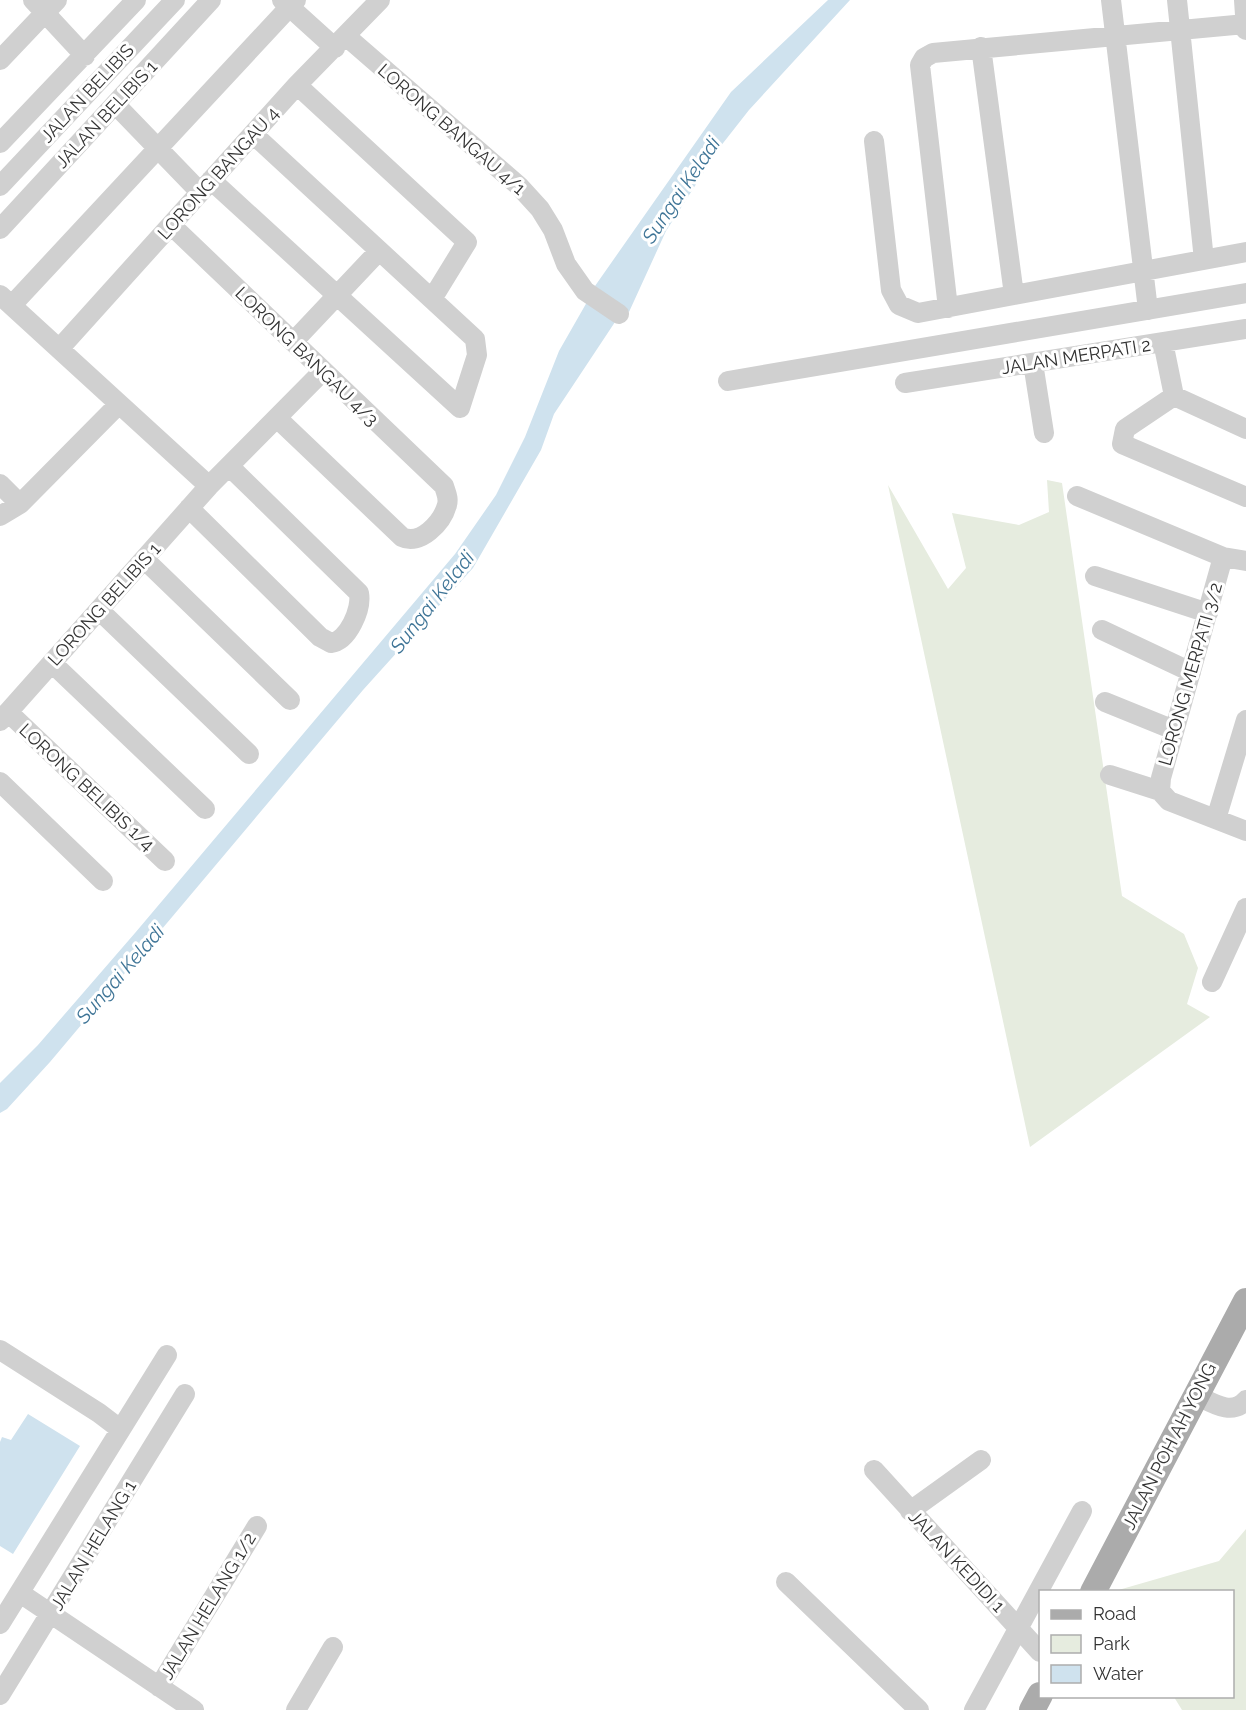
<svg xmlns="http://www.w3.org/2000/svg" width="1246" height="1710" viewBox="0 0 1246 1710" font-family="Raleway,sans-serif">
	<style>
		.green { fill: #e6ecdf }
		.water { fill: #cfe2ee }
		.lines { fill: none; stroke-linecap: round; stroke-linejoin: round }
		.minor { stroke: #d0d0d0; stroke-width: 20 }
		.major { stroke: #ababab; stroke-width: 26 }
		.labels { text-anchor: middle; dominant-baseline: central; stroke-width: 6; stroke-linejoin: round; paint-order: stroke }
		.street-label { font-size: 18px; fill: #333; stroke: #fff }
		.water-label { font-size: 20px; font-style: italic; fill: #3f7597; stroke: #fff }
	</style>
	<rect width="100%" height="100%" fill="#fff"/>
	<path class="green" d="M 1047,480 L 1062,483 L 1122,896 L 1184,934 L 1198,968 L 1187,1004 L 1210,1017 L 1030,1147 L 888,485 L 948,589 L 966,568 L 952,513 L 1019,525 L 1049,512 Z
		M 1246,1529 L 1246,1710 L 1182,1710 L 1174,1697 L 1232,1696 L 1232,1592 L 1115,1591 L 1219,1561 Z"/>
	<path class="water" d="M 828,0 L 850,0 L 749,110 L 720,147 L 666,231 L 629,312 L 595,286 L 731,92 Z
		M 587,302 L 615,322 L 554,414 L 541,450 L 473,568 L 363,690 L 50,1062 L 7,1109 L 0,1113 L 0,1083 L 38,1045 L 135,933 L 455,554 L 496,495 L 525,437 L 559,351 Z
		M 28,1414 L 80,1446 L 13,1554 L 0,1546 L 0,1442 L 2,1437 L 11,1440 Z"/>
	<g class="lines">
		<path class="minor" d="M 33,0 L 85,56
			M 282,0 L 335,48
			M 1111,0 L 1148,310
			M 1177,0 L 1204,260
			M 1244,0 L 1246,30
			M 347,37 L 519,186 L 540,209 L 553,230 L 566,264 L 585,291 L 619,314
			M 981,47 L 1014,295 L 1246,252
			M 0,60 L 57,0
			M 297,85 L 467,242 L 432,299
			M 115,104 L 200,192
			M 874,141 L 891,290 L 899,305 L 918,313 L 1014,295
			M 0,143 L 136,0
			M 211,180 L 460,408 L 477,355 L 475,339 L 253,134
			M 0,186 L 175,0
			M 171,225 L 444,486 C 446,493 449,498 447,505 C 442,523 420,546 402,537 L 277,418
			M 0,229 L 211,0
			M 0,295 L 209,486
			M 12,305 L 296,0
			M 948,308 L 920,65 L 924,58 L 933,53 L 1246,24
			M 293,342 L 379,251
			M 1163,342 L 1174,396 L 1246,429
			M 59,349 L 297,85 L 380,0
			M 1033,363 L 1044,433
			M 728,381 L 1246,293
			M 905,383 L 1246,329
			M 1174,396 L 1125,429 L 1122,444 L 1246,497
			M 0,484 L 20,504
			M 1077,496 L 1223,557 L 1246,561
			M 189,508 L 320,637 L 331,643 C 348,641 362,609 359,593 L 229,466
			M 0,516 L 20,504 L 119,404
			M 144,559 L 290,700
			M 1095,576 L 1208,613
			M 99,610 L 249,754
			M 1102,630 L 1191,672
			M 52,663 L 205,809
			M 1105,702 L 1174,730
			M 8,712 L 165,861
			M 0,721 L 209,486 L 323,371
			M 1110,775 L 1160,791 L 1169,801 L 1246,831
			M 0,782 L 103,881
			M 1160,791 L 1161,778 L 1223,557
			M 1216,819 L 1246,720
			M 1212,982 L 1246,908
			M 0,1350 L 99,1413 L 120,1429
			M 1196,1395 C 1211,1402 1232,1417 1246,1400
			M 874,1470 L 1040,1652
			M 910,1511 L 981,1460
			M 786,1582 L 919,1710
			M 20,1593 L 194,1710
			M 0,1624 L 167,1355
			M 159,1687 L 257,1526
			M 0,1695 L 185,1394
			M 296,1710 L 333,1647
			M 974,1710 L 1082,1511"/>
		<path class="major" d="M 1093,1592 L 1246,1301
			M 1032,1710 L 1040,1695"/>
	</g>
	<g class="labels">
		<g class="street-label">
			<text transform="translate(87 93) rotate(-47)">JALAN BELIBIS</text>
			<text transform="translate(106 114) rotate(-47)">JALAN BELIBIS 1</text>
			<text transform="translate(452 129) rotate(41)">LORONG BANGAU 4/1</text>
			<text transform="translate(218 173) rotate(-48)">LORONG BANGAU 4</text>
			<text transform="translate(307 356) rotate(44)">LORONG BANGAU 4/3</text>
			<text transform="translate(1076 356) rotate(-9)">JALAN MERPATI 2</text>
			<text transform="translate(104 604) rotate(-48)">LORONG BELIBIS 1</text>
			<text transform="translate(1190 674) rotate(-74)">LORONG MERPATI 3/2</text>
			<text transform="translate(87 787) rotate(43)">LORONG BELIBIS 1/4</text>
			<text transform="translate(1169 1446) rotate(-63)">JALAN POH AH YONG</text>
			<text transform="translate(93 1545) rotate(-59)">JALAN HELANG 1</text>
			<text transform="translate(957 1561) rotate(47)">JALAN KEDIDI 1</text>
			<text transform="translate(208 1606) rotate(-59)">JALAN HELANG 1/2</text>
		</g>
		<g class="water-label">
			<text transform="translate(681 190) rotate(-56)">Sungai Keladi</text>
			<text transform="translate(432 602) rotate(-52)">Sungai Keladi</text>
			<text transform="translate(120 974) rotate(-49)">Sungai Keladi</text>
		</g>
	</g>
	<rect x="1039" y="1590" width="195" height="108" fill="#ffffff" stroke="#adadad" stroke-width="1.5"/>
	<rect x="1051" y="1610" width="30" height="9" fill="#ababab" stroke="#adadad" stroke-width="1.5"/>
	<text x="1093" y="1620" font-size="18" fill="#333333">Road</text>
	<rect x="1051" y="1635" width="30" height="18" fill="#e6ecdf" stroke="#adadad" stroke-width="1.5"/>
	<text x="1093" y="1650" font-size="18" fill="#333333">Park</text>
	<rect x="1051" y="1665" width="30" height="18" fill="#cfe2ee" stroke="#adadad" stroke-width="1.5"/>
	<text x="1093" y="1680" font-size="18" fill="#333333">Water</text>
</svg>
